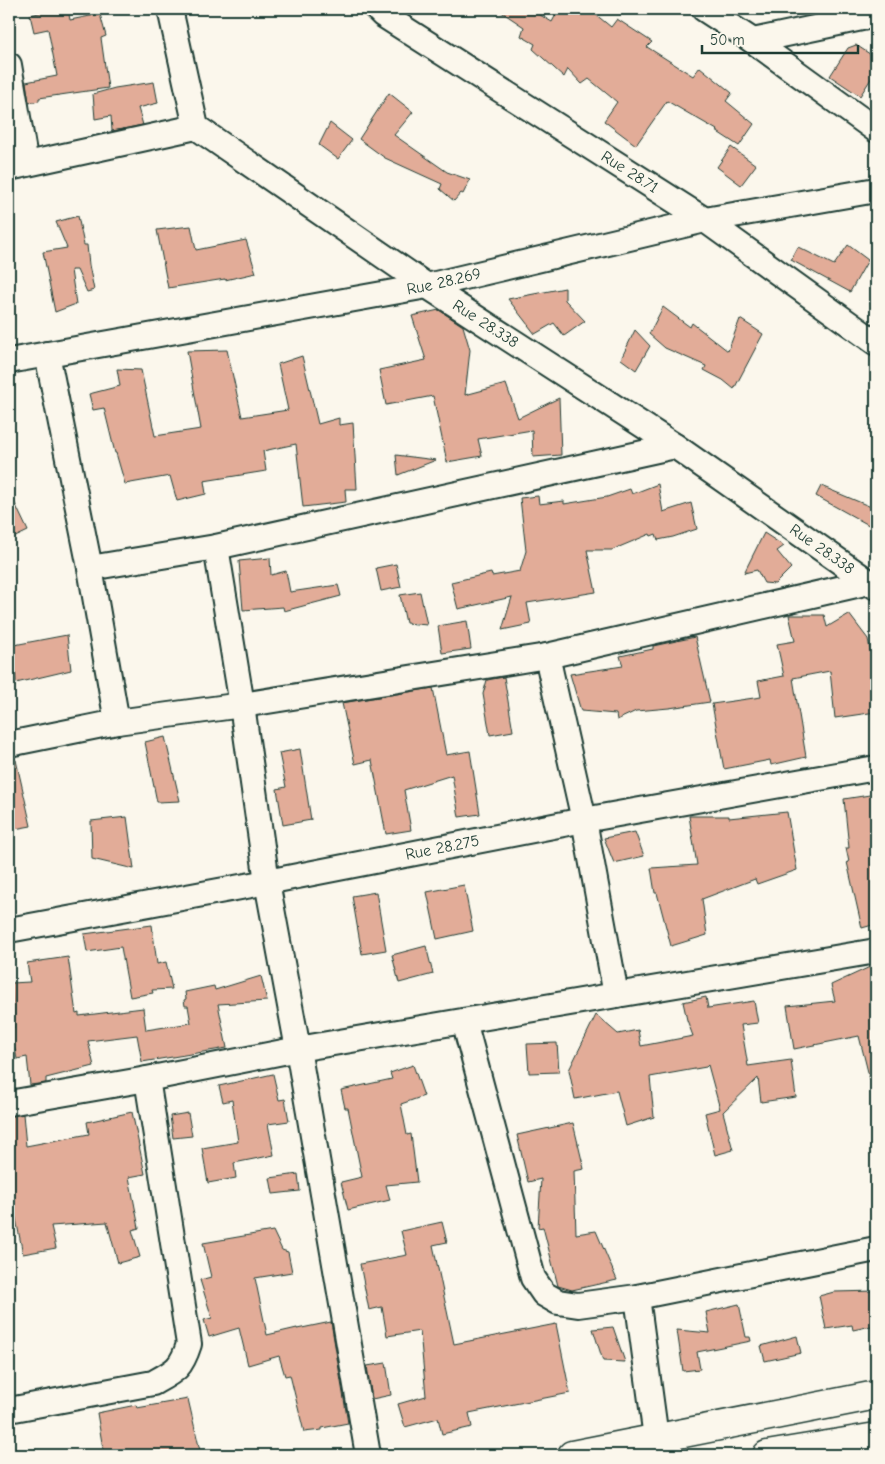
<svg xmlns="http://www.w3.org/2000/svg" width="885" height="1464" viewBox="0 0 885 1464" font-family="'Comic Neue',sans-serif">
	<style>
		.building { fill: #e2ac98; stroke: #1f3d34 }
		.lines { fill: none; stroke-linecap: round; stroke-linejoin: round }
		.minor-casing { stroke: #1f3d34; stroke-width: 28 }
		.secondary-casing { stroke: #1f3d34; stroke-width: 31 }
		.minor { stroke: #fbf7ec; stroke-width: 24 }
		.secondary { stroke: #fbf7ec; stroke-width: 28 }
		.labels { text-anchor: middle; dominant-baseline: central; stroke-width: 4.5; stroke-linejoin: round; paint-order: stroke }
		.street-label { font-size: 16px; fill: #1f3d34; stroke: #fbf7ec }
	</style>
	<rect width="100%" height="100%" fill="#fbf7ec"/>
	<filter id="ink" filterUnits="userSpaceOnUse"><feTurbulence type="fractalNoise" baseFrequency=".02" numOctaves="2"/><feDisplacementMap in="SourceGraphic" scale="10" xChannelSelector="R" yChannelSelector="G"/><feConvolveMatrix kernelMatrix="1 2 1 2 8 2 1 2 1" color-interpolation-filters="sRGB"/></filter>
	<g filter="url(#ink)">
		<path class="building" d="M 57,9 L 68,9 L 70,20 L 100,14 L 106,36 L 101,38 L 108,88 L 39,98 L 39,101 L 29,103 L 26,82 L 57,76 L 48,29 L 34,32 L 30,15 Z
			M 497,9 L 530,9 L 552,22 L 559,9 L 589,9 L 611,27 L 617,19 L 652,42 L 647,47 L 693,76 L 700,67 L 732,93 L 726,101 L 754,124 L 739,146 L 716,131 L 717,130 L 667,101 L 636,145 L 604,121 L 617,102 L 589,79 L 582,84 L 568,69 L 564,77 L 533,49 L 535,44 L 521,36 L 524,27 Z
			M 856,45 L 876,58 L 876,71 L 860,96 L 830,76 L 848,48 Z
			M 154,82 L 158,103 L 138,108 L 143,125 L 112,131 L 111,116 L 95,119 L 93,94 L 115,88 Z
			M 389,93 L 413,112 L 394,135 L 447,172 L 470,180 L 463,194 L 461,193 L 454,201 L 440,189 L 442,184 L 385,158 L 359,139 Z
			M 330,123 L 352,140 L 338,159 L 319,145 Z
			M 731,147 L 756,165 L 741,185 L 717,167 Z
			M 78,216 L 84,245 L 87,245 L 89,265 L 94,290 L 87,292 L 77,270 L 71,270 L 76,304 L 55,312 L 43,252 L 67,248 L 56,222 Z
			M 191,226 L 196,250 L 246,240 L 256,273 L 225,280 L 225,279 L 168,288 L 157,230 Z
			M 848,245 L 868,260 L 850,292 L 791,260 L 798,247 L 834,265 Z
			M 565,288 L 565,300 L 585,321 L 564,336 L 554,323 L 535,334 L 508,299 Z
			M 663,307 L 690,327 L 692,323 L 728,351 L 740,319 L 763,334 L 734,389 L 723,380 L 704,370 L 706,366 L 665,348 L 649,334 Z
			M 439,310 L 463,326 L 470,350 L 465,395 L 506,384 L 518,418 L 559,398 L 561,455 L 533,457 L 532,430 L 478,439 L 482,456 L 447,462 L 433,396 L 386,405 L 379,370 L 426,360 L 412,316 Z
			M 635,330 L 650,346 L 636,370 L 621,359 Z
			M 227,350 L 242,417 L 288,410 L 278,364 L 302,356 L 318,424 L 339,418 L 339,425 L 353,423 L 357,489 L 345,489 L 346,502 L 303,507 L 296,444 L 263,451 L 266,471 L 204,481 L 206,494 L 177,501 L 170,476 L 125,484 L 116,453 L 115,453 L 104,408 L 93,410 L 89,394 L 120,386 L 117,369 L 141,370 L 155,436 L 201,429 L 187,351 Z
			M 396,455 L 436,460 L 398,475 Z
			M 658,484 L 663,512 L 691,503 L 697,529 L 673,537 L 658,540 L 656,534 L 651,536 L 650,534 L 612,550 L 587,550 L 596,592 L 527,603 L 531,624 L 502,630 L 512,597 L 458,609 L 451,582 L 491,573 L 492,576 L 520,571 L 526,551 L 520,498 L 538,496 L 539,504 L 564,501 L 564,504 L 607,497 L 630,489 L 632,494 Z
			M 821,486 L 876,509 L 876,529 L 816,496 Z
			M 9,491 L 28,531 L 9,540 Z
			M 764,533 L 784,546 L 777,551 L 791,568 L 775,584 L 764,583 L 757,570 L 744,573 Z
			M 270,558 L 271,575 L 286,571 L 290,592 L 338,585 L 341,596 L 284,611 L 283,607 L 243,610 L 239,561 Z
			M 396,564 L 401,587 L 381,591 L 376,568 Z
			M 420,592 L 427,625 L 406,623 L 400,595 Z
			M 849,614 L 868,639 L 872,659 L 875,659 L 876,667 L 876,712 L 835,718 L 830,671 L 793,678 L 806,757 L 771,765 L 770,760 L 724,769 L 712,704 L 761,697 L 758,681 L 784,676 L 777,644 L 795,641 L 789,615 L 824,615 L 827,627 Z
			M 467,621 L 471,649 L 442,653 L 438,626 Z
			M 67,635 L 71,670 L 16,683 L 14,645 Z
			M 695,637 L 710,702 L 669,708 L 636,711 L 617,720 L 616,714 L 581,711 L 570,674 L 623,666 L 620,656 L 653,649 L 653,646 Z
			M 504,677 L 513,731 L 490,735 L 483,694 L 487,680 Z
			M 433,688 L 446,755 L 470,751 L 480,814 L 459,817 L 452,775 L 404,790 L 411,830 L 386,834 L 372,760 L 355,764 L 342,703 Z
			M 165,737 L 180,801 L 157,802 L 145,742 Z
			M 300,749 L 311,820 L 283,825 L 277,789 L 286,787 L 279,753 Z
			M 16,760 L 31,826 L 9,830 L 9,761 Z
			M 876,794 L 876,924 L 862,928 L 847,862 L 849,862 L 846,848 L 849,848 L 844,799 Z
			M 787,812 L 797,870 L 757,884 L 755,879 L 702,899 L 707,935 L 671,946 L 657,893 L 655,893 L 651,868 L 697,865 L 689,816 L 729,816 L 729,818 Z
			M 127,817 L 134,869 L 92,859 L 91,821 Z
			M 635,832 L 644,856 L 614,863 L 604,838 Z
			M 464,885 L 473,931 L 437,939 L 427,892 Z
			M 376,892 L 386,950 L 362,954 L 352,896 Z
			M 152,925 L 157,964 L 166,962 L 172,989 L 152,990 L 153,993 L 130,997 L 121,947 L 87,952 L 84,934 Z
			M 426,946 L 433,974 L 399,983 L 392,955 Z
			M 68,957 L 76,1014 L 79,1013 L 79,1016 L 143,1008 L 146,1030 L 191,1023 L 188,1006 L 185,1006 L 184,1000 L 186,999 L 185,992 L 214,986 L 215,990 L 261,976 L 267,1001 L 218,1004 L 227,1048 L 142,1062 L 137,1035 L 88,1041 L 94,1066 L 46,1078 L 46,1083 L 30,1085 L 27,1057 L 17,1059 L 10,1029 L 14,1028 L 11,983 L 30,982 L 27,963 Z
			M 872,966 L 876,989 L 876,1079 L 870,1080 L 859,1036 L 794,1049 L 787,1006 L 835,1001 L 831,985 Z
			M 706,997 L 708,1008 L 754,1001 L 758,1023 L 741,1025 L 748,1066 L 791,1060 L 796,1097 L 761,1102 L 758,1078 L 723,1112 L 733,1150 L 715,1155 L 705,1113 L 720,1109 L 708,1065 L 706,1067 L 650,1077 L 654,1117 L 626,1126 L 617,1091 L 575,1099 L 569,1070 L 596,1015 L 618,1034 L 638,1030 L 641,1046 L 693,1036 L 687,1020 L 683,1002 Z
			M 557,1043 L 559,1072 L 529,1073 L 527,1044 Z
			M 413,1065 L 424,1096 L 401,1104 L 407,1135 L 411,1134 L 417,1182 L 386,1185 L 390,1200 L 348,1210 L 341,1182 L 362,1177 L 348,1108 L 345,1108 L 341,1090 L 392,1079 L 390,1073 Z
			M 273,1074 L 279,1100 L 285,1099 L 289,1121 L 268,1124 L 274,1155 L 234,1163 L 236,1178 L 208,1183 L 202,1148 L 238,1142 L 232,1100 L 223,1102 L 219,1086 Z
			M 132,1112 L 145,1174 L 129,1177 L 139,1228 L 132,1230 L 140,1257 L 118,1263 L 107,1222 L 51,1226 L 56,1248 L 23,1254 L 9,1184 L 9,1116 L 23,1114 L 26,1146 L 89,1134 L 87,1122 Z
			M 188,1113 L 192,1136 L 173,1138 L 170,1116 Z
			M 573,1123 L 584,1169 L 574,1171 L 576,1234 L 596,1231 L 617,1280 L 572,1290 L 558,1286 L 543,1227 L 538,1228 L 541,1179 L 528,1182 L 517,1135 Z
			M 298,1174 L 300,1191 L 273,1194 L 270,1178 Z
			M 442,1222 L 447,1242 L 433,1245 L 454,1344 L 556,1324 L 570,1393 L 469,1413 L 472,1427 L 442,1434 L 438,1418 L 405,1427 L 398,1404 L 426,1396 L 420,1331 L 387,1336 L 382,1307 L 369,1310 L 360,1264 L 407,1255 L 401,1231 Z
			M 273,1231 L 282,1250 L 288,1252 L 292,1272 L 255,1278 L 267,1335 L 297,1328 L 297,1329 L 331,1322 L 348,1423 L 322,1428 L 322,1430 L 304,1432 L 290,1375 L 285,1376 L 279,1356 L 248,1365 L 239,1328 L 209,1337 L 204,1320 L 212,1318 L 200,1280 L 211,1277 L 203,1243 Z
			M 876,1291 L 876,1325 L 853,1330 L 852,1325 L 826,1329 L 819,1296 L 834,1292 Z
			M 739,1304 L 746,1337 L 750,1337 L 751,1341 L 697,1352 L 700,1369 L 683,1371 L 677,1330 L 710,1333 L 706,1312 Z
			M 613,1327 L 625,1362 L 603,1361 L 593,1329 Z
			M 797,1336 L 801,1353 L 765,1361 L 761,1346 Z
			M 386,1363 L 391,1395 L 372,1399 L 367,1366 Z
			M 188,1399 L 201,1455 L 104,1455 L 97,1413 L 136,1405 L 137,1408 Z"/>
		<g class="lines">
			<g class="minor-casing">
				<g id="minor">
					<path id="s1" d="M 170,9 L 196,127 L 427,286 L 675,446 L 876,587"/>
					<path id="s2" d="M 377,9 L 383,15 L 705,220 L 876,343"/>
					<path d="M 704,9 L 753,41 L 876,130"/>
					<path d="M 753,41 L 876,15"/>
					<path d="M 9,65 L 26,164"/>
					<path d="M 9,168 L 196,127"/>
					<path d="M 47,354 L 90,568 L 117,722"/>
					<path id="s3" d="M 9,361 L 427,286 L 705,220 L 876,190"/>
					<path d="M 216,547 L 242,705 L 267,882 L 298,1049 L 368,1455"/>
					<path d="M 90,568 L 216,547 L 675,446"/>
					<path d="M 547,656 L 584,820 L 616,995"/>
					<path d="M 9,744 L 117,722 L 242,705 L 547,656 L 869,582"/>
					<path id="s4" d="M 9,930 L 267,882 L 584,820 L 876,768"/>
					<path d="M 464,1021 L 533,1278 L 544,1294 L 558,1302 L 578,1305 L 637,1297 L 876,1249"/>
					<path d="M 9,1103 L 147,1079 L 298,1049 L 876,951"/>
					<path d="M 637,1297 L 656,1438"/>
					<path d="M 9,1410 L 153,1383 C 175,1371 181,1369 189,1344 L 147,1079"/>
				</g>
			</g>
			<g class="secondary-casing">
				<path id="secondary" d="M 572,1455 L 876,1395
					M 767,1455 L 876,1437"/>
			</g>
			<use href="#minor" class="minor"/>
			<use href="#secondary" class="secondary"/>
		</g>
	</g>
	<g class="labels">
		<g class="street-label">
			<text stroke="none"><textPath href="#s2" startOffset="301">Rue 28.71</textPath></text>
			<text stroke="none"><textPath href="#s3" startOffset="442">Rue 28.269</textPath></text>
			<text stroke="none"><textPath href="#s1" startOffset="471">Rue 28.338</textPath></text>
			<text stroke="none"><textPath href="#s1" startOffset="876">Rue 28.338</textPath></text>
			<text stroke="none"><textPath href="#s4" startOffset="441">Rue 28.275</textPath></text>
		</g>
	</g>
	<rect width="885" height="1464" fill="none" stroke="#fbf7ec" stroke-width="30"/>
	<rect x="15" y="15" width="855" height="1434" fill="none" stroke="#1f3d34" stroke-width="2" filter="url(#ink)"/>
	<path d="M702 45v8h156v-8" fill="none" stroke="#1f3d34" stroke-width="2.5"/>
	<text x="710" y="45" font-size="15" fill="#1f3d34" stroke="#fbf7ec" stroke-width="4" paint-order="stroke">50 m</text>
</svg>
